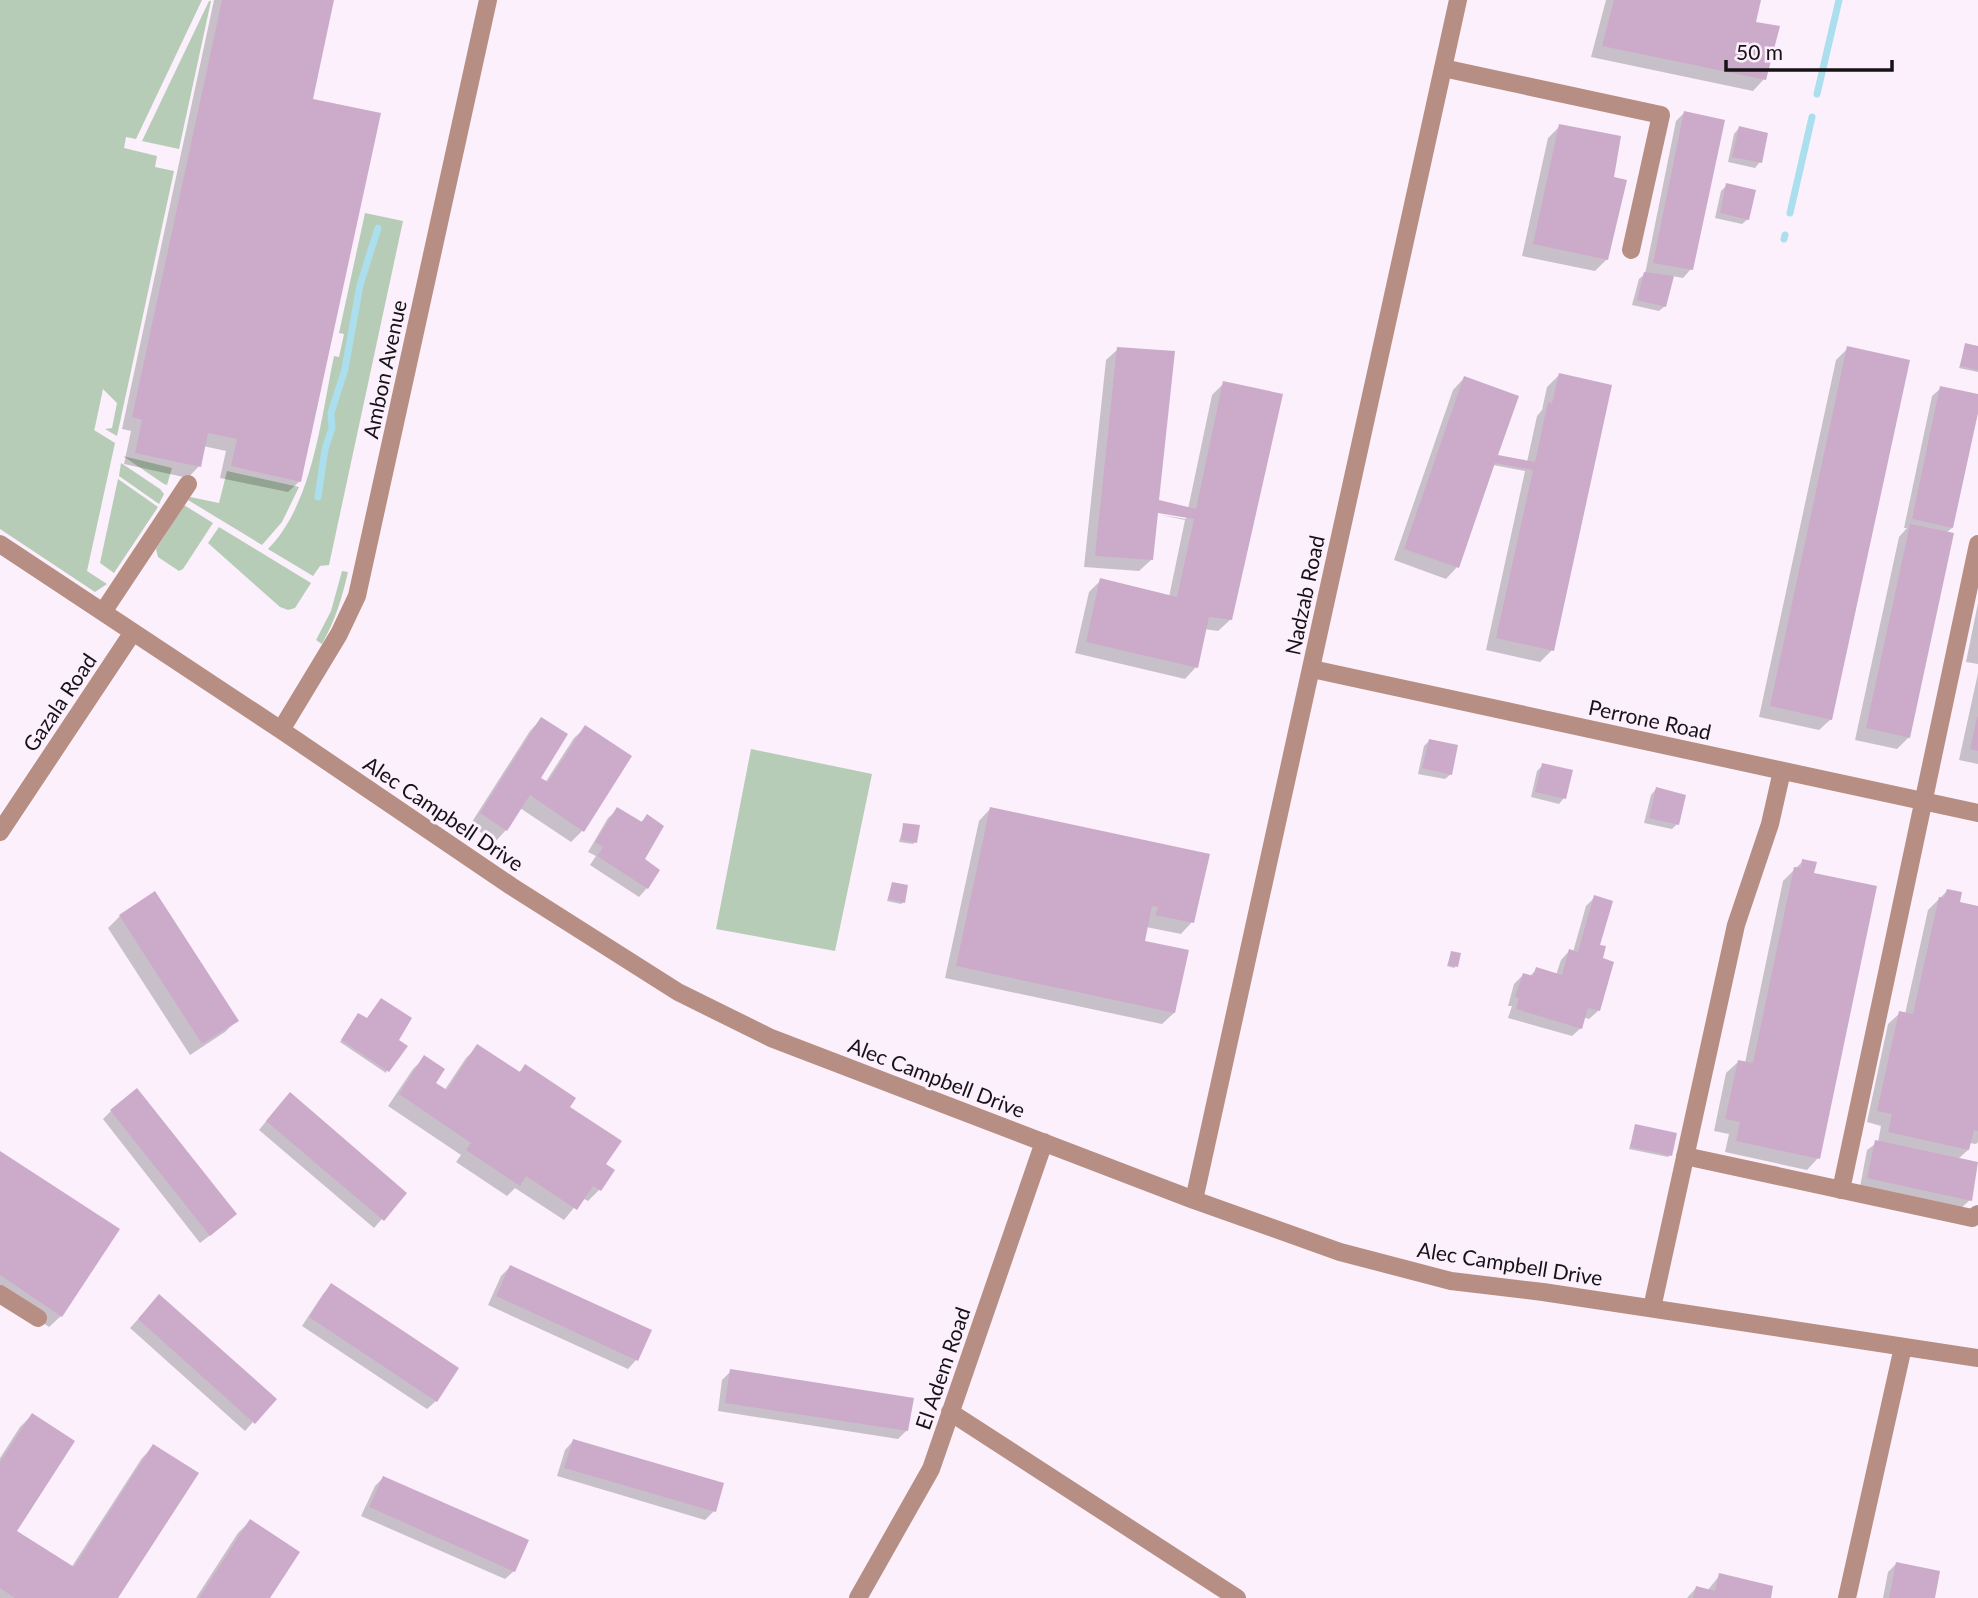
<svg xmlns="http://www.w3.org/2000/svg" width="1978" height="1598" viewBox="0 0 1978 1598" font-family="Lato,sans-serif">
	<style>
		.green { fill: #b7ccb6 }
		.shadow { fill: #0003; fill-rule: evenodd }
		.lines { fill: none; stroke-linecap: round; stroke-linejoin: round }
		.stream { stroke: #abdfed; stroke-width: 7 }
		.building { fill: #ccabca }
		.minor { stroke: #b78e83; stroke-width: 18 }
		.labels { text-anchor: middle; dominant-baseline: central; stroke-width: 6; stroke-linejoin: round; paint-order: stroke }
		.street-label { font-size: 21px; fill: #161216; stroke: #fbf0fb }
	</style>
	<rect width="100%" height="100%" fill="#fbf0fb"/>
	<path class="green" d="M 0,0 L 202,0 L 136,139 L 126,137 L 124,148 L 157,156 L 155,167 L 174,171 L 117,436 L 105,429 L 112,428 L 117,403 L 103,389 L 95,427 L 94,430 L 115,443 L 87,571 L 107,584 L 95,592 L 0,529 Z
		M 209,1 L 211,1 L 179,149 L 142,141 Z
		M 365,213 L 403,221 L 329,565 L 320,566 L 313,576 L 268,549 C 313,504 321,417 334,356 L 339,357 L 344,334 L 339,333 Z
		M 123,456 L 172,468 L 167,485 L 164,484 Z
		M 121,463 L 160,489 L 164,494 L 159,504 L 119,476 Z
		M 227,471 L 299,487 L 282,522 L 262,545 L 188,500 L 190,497 L 219,503 Z
		M 118,479 L 158,507 L 114,573 L 100,563 Z
		M 184,505 L 213,523 L 183,569 L 179,571 L 158,557 L 156,549 Z
		M 219,527 L 311,583 L 295,608 L 288,610 L 280,607 L 208,543 Z
		M 342,571 L 348,572 C 342,598 335,621 322,644 L 316,640 L 331,611 Z
		M 751,749 L 872,774 L 835,951 L 716,929 Z"/>
	<path class="shadow" d="M 214,0 L 333,0 L 311,100 L 300,481 L 288,492 L 220,478 L 226,451 L 203,446 L 199,466 L 188,478 L 124,464 L 131,431 L 122,429 Z
		M 1606,0 L 1759,0 L 1754,24 L 1764,79 L 1753,91 L 1591,57 Z
		M 1684,113 L 1691,269 L 1683,278 L 1672,276 L 1665,306 L 1659,311 L 1632,305 L 1639,279 L 1645,274 L 1676,121 Z
		M 1560,126 L 1612,178 L 1607,259 L 1595,271 L 1522,256 L 1548,138 Z
		M 1739,128 L 1760,162 L 1755,168 L 1728,162 L 1734,134 Z
		M 1727,185 L 1748,219 L 1742,224 L 1715,218 L 1721,191 Z
		M 1966,345 L 1978,348 L 1978,372 L 1959,368 Z
		M 1848,348 L 1831,719 L 1819,730 L 1759,717 L 1836,360 Z
		M 1118,349 L 1157,502 L 1188,509 L 1212,395 L 1224,383 L 1230,620 L 1218,631 L 1204,629 L 1196,667 L 1185,679 L 1075,653 L 1089,592 L 1101,580 L 1169,597 L 1185,520 L 1156,514 L 1151,560 L 1139,571 L 1084,567 L 1106,360 ZM 1150,509 L 1186,516 L 1186,519 L 1149,513 Z
		M 1559,375 L 1552,650 L 1540,662 L 1486,650 L 1525,471 L 1493,465 L 1457,567 L 1446,579 L 1394,560 L 1453,390 L 1464,378 L 1496,456 L 1527,462 L 1537,416 L 1542,410 L 1547,387 Z
		M 1941,388 L 1978,396 L 1978,405 L 1952,528 L 1946,533 L 1909,737 L 1897,749 L 1855,740 L 1899,537 L 1907,528 L 1904,528 L 1932,396 Z
		M 1978,603 L 1978,664 L 1966,662 Z
		M 1978,673 L 1978,764 L 1959,760 Z
		M 541,719 L 539,779 L 545,783 L 574,738 L 586,727 L 583,830 L 571,842 L 520,808 L 506,830 L 495,842 L 470,825 L 530,731 Z
		M 1429,741 L 1451,774 L 1445,779 L 1418,774 L 1424,746 Z
		M 1543,765 L 1564,798 L 1559,804 L 1531,797 L 1537,771 Z
		M 1656,789 L 1677,824 L 1672,829 L 1644,823 L 1651,795 Z
		M 990,809 L 1192,922 L 1181,934 L 1146,927 L 1143,942 L 1174,1013 L 1162,1024 L 945,978 L 979,821 Z
		M 617,810 L 640,823 L 647,816 L 643,859 L 647,888 L 639,897 L 590,865 L 596,856 L 588,852 L 608,818 Z
		M 904,824 L 915,842 L 913,844 L 899,842 Z
		M 1803,861 L 1812,874 L 1818,1158 L 1807,1170 L 1725,1152 L 1729,1134 L 1714,1131 L 1726,1073 L 1738,1062 L 1745,1063 L 1783,881 Z
		M 892,884 L 904,902 L 901,904 L 887,901 Z
		M 1947,891 L 1958,903 L 1978,908 L 1978,1142 L 1976,1144 L 1969,1143 L 1968,1150 L 1958,1159 L 1970,1200 L 1961,1208 L 1860,1187 L 1867,1150 L 1878,1142 L 1881,1126 L 1867,1122 L 1888,1024 L 1900,1013 L 1905,1014 L 1928,910 Z
		M 1595,897 L 1600,960 L 1612,963 L 1598,1011 L 1589,1019 L 1583,1017 L 1581,1028 L 1572,1036 L 1508,1018 L 1512,1006 L 1508,1006 L 1514,984 L 1523,975 L 1529,977 L 1537,969 L 1556,975 L 1561,960 L 1569,951 L 1573,952 L 1586,906 Z
		M 120,916 L 237,1020 L 225,1032 L 190,1055 L 108,928 Z
		M 1451,953 L 1456,966 L 1454,968 L 1447,966 Z
		M 356,1017 L 397,1041 L 386,1073 L 340,1042 Z
		M 478,1046 L 518,1073 L 525,1067 L 568,1107 L 604,1165 L 599,1190 L 588,1201 L 582,1198 L 564,1220 L 515,1188 L 507,1196 L 456,1162 L 461,1155 L 388,1106 L 413,1069 L 424,1058 L 434,1083 L 444,1091 L 466,1058 Z
		M 281,1103 L 405,1193 L 374,1228 L 259,1130 Z
		M 111,1111 L 226,1223 L 200,1243 L 103,1119 Z
		M 1636,1126 L 1670,1155 L 1668,1157 L 1629,1149 Z
		M 0,1153 L 61,1316 L 49,1327 L 0,1294 Z
		M 510,1267 L 649,1331 L 636,1360 L 628,1369 L 488,1305 L 501,1276 Z
		M 331,1286 L 436,1401 L 427,1409 L 302,1326 L 323,1294 Z
		M 151,1305 L 253,1422 L 245,1431 L 130,1328 Z
		M 731,1371 L 907,1430 L 898,1439 L 718,1411 L 722,1380 Z
		M 32,1415 L 15,1531 L 71,1568 L 142,1458 L 154,1446 L 118,1598 L 0,1598 L 0,1458 L 20,1427 Z
		M 573,1441 L 722,1485 L 714,1511 L 705,1520 L 557,1476 L 565,1450 Z
		M 383,1478 L 514,1571 L 505,1579 L 361,1516 L 375,1486 Z
		M 250,1521 L 268,1598 L 196,1598 L 238,1533 Z
		M 1896,1564 L 1933,1598 L 1883,1598 L 1888,1572 Z
		M 1720,1575 L 1769,1598 L 1687,1598 L 1696,1588 L 1707,1591 Z"/>
	<g class="lines">
		<path class="stream" d="M 1817,94 L 1839,0
			M 1790,213 L 1812,117
			M 1784,239 L 1785,235
			M 318,497 L 325,449 L 332,428 L 331,413 L 345,369 L 360,285 L 378,228"/>
	</g>
	<path class="building" d="M 222,0 L 334,0 L 313,99 L 381,113 L 301,482 L 231,466 L 237,439 L 208,433 L 201,467 L 135,453 L 142,420 L 132,417 Z
		M 1614,0 L 1761,0 L 1756,22 L 1780,26 L 1766,80 L 1602,46 Z
		M 1684,111 L 1725,120 L 1693,270 L 1653,263 Z
		M 1559,124 L 1621,136 L 1614,177 L 1627,180 L 1608,260 L 1533,244 Z
		M 1739,126 L 1768,133 L 1762,163 L 1732,157 Z
		M 1726,183 L 1756,190 L 1749,220 L 1720,213 Z
		M 1644,272 L 1674,276 L 1666,307 L 1637,300 Z
		M 1965,343 L 1978,346 L 1978,370 L 1960,366 Z
		M 1847,346 L 1910,360 L 1832,720 L 1770,706 Z
		M 1117,347 L 1175,351 L 1159,500 L 1196,509 L 1223,381 L 1283,394 L 1232,620 L 1209,617 L 1198,668 L 1086,642 L 1100,578 L 1177,597 L 1194,519 L 1158,513 L 1153,560 L 1095,556 Z
		M 1559,373 L 1612,385 L 1554,651 L 1496,638 L 1533,470 L 1495,463 L 1459,568 L 1404,549 L 1464,376 L 1519,396 L 1498,455 L 1535,462 L 1548,402 L 1552,403 Z
		M 1940,386 L 1978,394 L 1978,413 L 1953,528 L 1912,519 Z
		M 1910,524 L 1954,533 L 1910,738 L 1866,728 Z
		M 541,717 L 568,734 L 541,778 L 548,782 L 585,725 L 632,756 L 584,832 L 530,795 L 507,831 L 480,813 Z
		M 1977,717 L 1978,717 L 1978,751 L 1970,749 Z
		M 1429,739 L 1458,745 L 1452,775 L 1422,768 Z
		M 1542,763 L 1573,770 L 1566,799 L 1535,792 Z
		M 1656,787 L 1686,795 L 1679,825 L 1649,818 Z
		M 617,807 L 642,822 L 647,814 L 664,826 L 645,859 L 660,870 L 648,889 L 597,856 L 603,847 L 595,842 Z
		M 990,807 L 1210,854 L 1194,923 L 1155,915 L 1158,907 L 1152,906 L 1145,941 L 1189,950 L 1175,1013 L 956,966 Z
		M 903,823 L 920,825 L 917,843 L 901,840 Z
		M 1802,859 L 1817,862 L 1814,873 L 1877,886 L 1820,1159 L 1736,1141 L 1740,1122 L 1725,1119 L 1738,1060 L 1753,1063 L 1794,867 L 1801,868 Z
		M 892,882 L 908,885 L 905,903 L 888,899 Z
		M 1947,889 L 1962,892 L 1960,902 L 1978,906 L 1978,1131 L 1974,1130 L 1969,1150 L 1888,1132 L 1892,1114 L 1877,1111 L 1899,1011 L 1913,1014 L 1939,897 L 1944,898 Z
		M 155,891 L 239,1021 L 202,1044 L 119,915 Z
		M 1594,895 L 1613,901 L 1600,945 L 1606,946 L 1603,958 L 1614,962 L 1600,1011 L 1588,1008 L 1582,1029 L 1516,1009 L 1519,998 L 1515,997 L 1523,973 L 1533,976 L 1536,967 L 1562,975 L 1569,949 L 1578,952 Z
		M 1451,951 L 1461,953 L 1458,967 L 1448,965 Z
		M 381,998 L 412,1018 L 399,1040 L 408,1046 L 389,1072 L 341,1040 L 358,1013 L 367,1018 Z
		M 477,1044 L 520,1072 L 525,1064 L 576,1098 L 570,1107 L 622,1141 L 606,1164 L 615,1170 L 601,1191 L 593,1186 L 577,1210 L 526,1176 L 520,1186 L 466,1150 L 471,1143 L 399,1094 L 424,1055 L 445,1069 L 436,1083 L 447,1090 Z
		M 137,1088 L 237,1214 L 210,1236 L 110,1110 Z
		M 290,1092 L 407,1193 L 384,1221 L 266,1121 Z
		M 1635,1124 L 1677,1133 L 1672,1156 L 1630,1147 Z
		M 1875,1140 L 1978,1162 L 1972,1201 L 1867,1178 Z
		M 0,1151 L 120,1229 L 62,1317 L 0,1275 Z
		M 510,1265 L 652,1330 L 638,1361 L 496,1296 Z
		M 331,1283 L 459,1368 L 437,1402 L 309,1317 Z
		M 159,1294 L 277,1399 L 255,1424 L 138,1319 Z
		M 730,1369 L 914,1398 L 908,1431 L 725,1403 Z
		M 32,1413 L 75,1441 L 17,1531 L 74,1567 L 153,1444 L 199,1473 L 118,1598 L 15,1598 L 0,1588 L 0,1462 Z
		M 573,1439 L 724,1483 L 716,1512 L 564,1468 Z
		M 383,1476 L 529,1540 L 515,1572 L 369,1507 Z
		M 250,1519 L 300,1552 L 270,1598 L 199,1598 Z
		M 1896,1562 L 1940,1571 L 1935,1598 L 1889,1598 Z
		M 1719,1573 L 1773,1586 L 1771,1598 L 1693,1598 L 1696,1586 L 1715,1591 Z"/>
	<g class="lines">
		<path class="minor" d="M 1443,68 L 1661,115 L 1631,250
			M 0,544 L 281,730 L 511,886 L 678,992 L 771,1038 L 1194,1200 L 1340,1252 L 1451,1281 L 1543,1292 L 1978,1358
			M 103,612 L 188,484
			M 1312,669 L 1978,813
			M 281,730 L 339,634 L 357,596 L 488,0
			M 0,832 L 133,632
			M 1685,1156 L 1972,1218 L 1978,1214
			M 1841,1190 L 1978,544
			M 1194,1200 L 1458,0
			M 0,1294 L 38,1318
			M 1652,1308 L 1736,925 L 1770,824 L 1782,771
			M 950,1412 L 1237,1598
			M 858,1598 L 931,1469 L 1044,1142
			M 1847,1598 L 1903,1347"/>
	</g>
	<g class="labels">
		<g class="street-label">
			<text transform="translate(384 369) rotate(-78)">Ambon Avenue</text>
			<text transform="translate(1304 595) rotate(-78)">Nadzab Road</text>
			<text transform="translate(59 702) rotate(-56)">Gazala Road</text>
			<text transform="translate(1650 719) rotate(12)">Perrone Road</text>
			<text transform="translate(444 813) rotate(34)">Alec Campbell Drive</text>
			<text transform="translate(937 1077) rotate(21)">Alec Campbell Drive</text>
			<text transform="translate(1510 1263) rotate(9)">Alec Campbell Drive</text>
			<text transform="translate(942 1368) rotate(-71)">El Adem Road</text>
		</g>
	</g>
	<path d="M1726 60v10h166v-10" fill="none" stroke="#161216" stroke-width="3.5"/>
	<text x="1736" y="60" font-size="21" fill="#161216" stroke="#fbf0fb" stroke-width="5" paint-order="stroke">50 m</text>
</svg>
